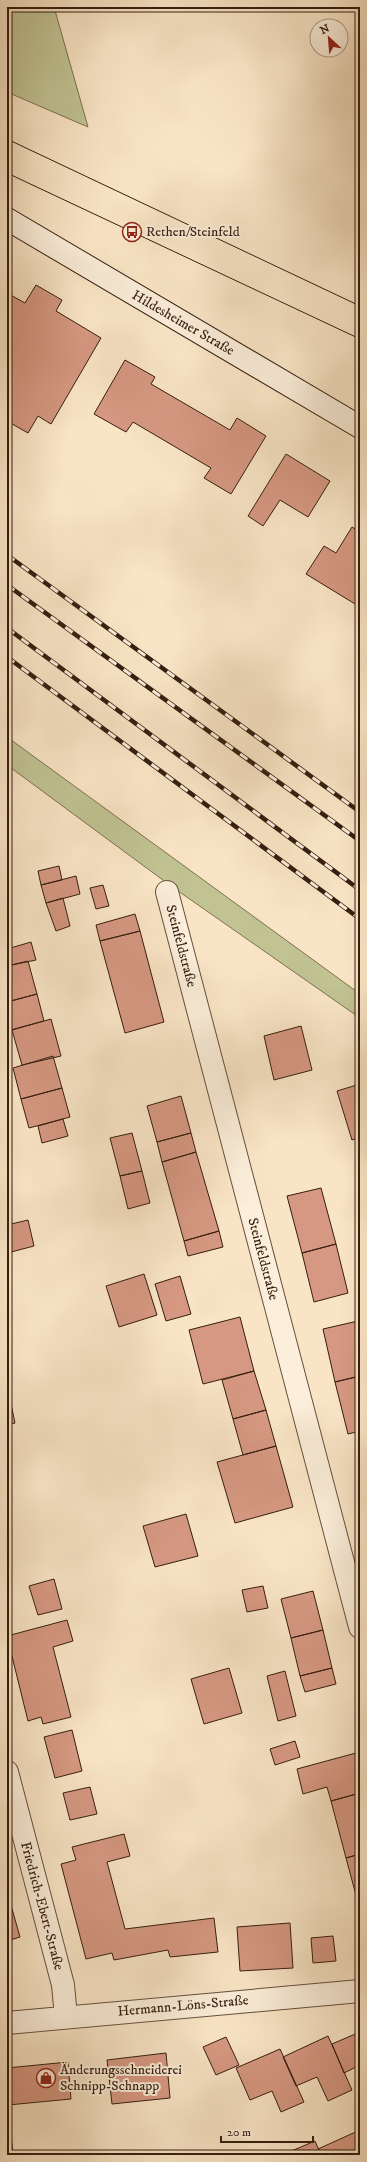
<svg xmlns="http://www.w3.org/2000/svg" width="367" height="2162" viewBox="0 0 367 2162" font-family="'IM FELL DW Pica',serif">
	<style>
		.green { fill: #c1c393; stroke: #7b7051 }
		.building { fill: #d69882; stroke: #351d0f }
		.lines { fill: none; stroke-linecap: round; stroke-linejoin: round }
		.street-casing { stroke: #664f3d; stroke-width: 24 }
		.secondary-casing { stroke: #351d0f; stroke-width: 24 }
		.street { stroke: #fbeeda; stroke-width: 22 }
		.secondary { stroke: #fbeeda; stroke-width: 22 }
		.tram { stroke: #351d0f; stroke-width: 1 }
		.rail-casing { stroke: #351d0f; stroke-width: 4.5 }
		.rail { stroke: #fbeeda; stroke-width: 3; stroke-dasharray: 9; stroke-linecap: butt }
		.labels { text-anchor: middle; dominant-baseline: central; stroke-width: 4; stroke-linejoin: round; paint-order: stroke }
		.poi-label { font-size: 14px; fill: #351d0f; stroke: #fbeeda; text-anchor: start }
		.street-label { font-size: 14px; fill: #351d0f; stroke: #fbeeda }
	</style>
	<rect width="100%" height="100%" fill="#f9e5c6"/>
	<filter id="stains"><feTurbulence type="fractalNoise" baseFrequency=".005" numOctaves="4"/><feColorMatrix values="0 0 0 0 .2 0 0 0 0 .09 0 0 0 0 .02 0 0 0 .5 -.17"/></filter>
	<radialGradient id="worn" r=".72"><stop offset=".6" stop-color="#630" stop-opacity="0"/><stop offset="1" stop-color="#630" stop-opacity=".3"/></radialGradient>
	<path class="green" d="M 7,7 L 54,7 L 88,127 L 7,92 Z
		M 7,737 L 360,994 L 360,1018 L 171,886 L 7,765 Z"/>
	<path class="building" d="M 36,285 L 62,300 L 56,311 L 101,338 L 51,424 L 38,416 L 28,433 L 7,421 L 11,410 L 7,408 L 7,293 L 25,303 Z
		M 125,360 L 155,377 L 151,384 L 230,430 L 237,418 L 266,436 L 231,494 L 204,478 L 211,468 L 133,422 L 126,432 L 94,414 Z
		M 286,454 L 330,481 L 308,517 L 280,500 L 263,526 L 248,516 Z
		M 352,527 L 360,532 L 360,607 L 306,574 L 324,546 L 336,553 Z
		M 59,866 L 62,880 L 41,885 L 38,871 Z
		M 76,876 L 80,894 L 46,903 L 41,885 Z
		M 103,885 L 109,906 L 96,909 L 90,888 Z
		M 63,898 L 70,926 L 56,931 L 46,903 Z
		M 135,914 L 140,931 L 100,941 L 96,925 Z
		M 140,931 L 164,1022 L 125,1033 L 100,941 Z
		M 31,942 L 36,960 L 7,966 L 7,949 Z
		M 28,961 L 37,994 L 7,1002 L 7,966 Z
		M 37,994 L 44,1021 L 7,1031 L 7,1002 Z
		M 51,1019 L 61,1056 L 22,1065 L 12,1030 Z
		M 301,1026 L 312,1070 L 274,1080 L 264,1036 Z
		M 53,1056 L 62,1088 L 21,1099 L 13,1068 Z
		M 360,1084 L 360,1137 L 352,1140 L 337,1091 Z
		M 62,1088 L 70,1117 L 29,1128 L 21,1099 Z
		M 181,1096 L 191,1133 L 157,1142 L 147,1106 Z
		M 63,1119 L 68,1136 L 42,1143 L 38,1126 Z
		M 132,1133 L 142,1171 L 120,1176 L 110,1138 Z
		M 191,1133 L 196,1152 L 162,1162 L 157,1142 Z
		M 196,1152 L 219,1231 L 184,1241 L 162,1162 Z
		M 142,1171 L 150,1203 L 128,1209 L 120,1176 Z
		M 321,1188 L 336,1244 L 302,1253 L 287,1196 Z
		M 28,1220 L 34,1246 L 11,1252 L 7,1236 L 7,1225 Z
		M 219,1231 L 223,1247 L 188,1256 L 184,1241 Z
		M 336,1244 L 348,1293 L 314,1302 L 302,1253 Z
		M 144,1274 L 157,1315 L 119,1327 L 106,1286 Z
		M 180,1276 L 191,1314 L 166,1321 L 155,1284 Z
		M 240,1317 L 254,1371 L 203,1384 L 189,1330 Z
		M 358,1321 L 360,1331 L 360,1376 L 335,1382 L 323,1329 Z
		M 254,1371 L 266,1410 L 233,1419 L 222,1380 Z
		M 360,1376 L 360,1431 L 348,1434 L 335,1382 Z
		M 11,1404 L 15,1423 L 7,1425 L 7,1405 Z
		M 266,1410 L 276,1446 L 243,1455 L 233,1419 Z
		M 276,1446 L 293,1507 L 235,1523 L 217,1462 Z
		M 7,1483 L 12,1500 L 7,1502 Z
		M 186,1514 L 198,1556 L 155,1567 L 143,1526 Z
		M 54,1579 L 62,1609 L 38,1615 L 29,1586 Z
		M 263,1586 L 268,1608 L 247,1612 L 242,1590 Z
		M 313,1591 L 323,1630 L 291,1638 L 281,1599 Z
		M 67,1620 L 73,1641 L 53,1647 L 71,1717 L 43,1724 L 41,1717 L 28,1721 L 7,1636 Z
		M 323,1630 L 332,1668 L 300,1676 L 291,1638 Z
		M 229,1668 L 242,1713 L 204,1724 L 191,1679 Z
		M 332,1668 L 336,1684 L 305,1692 L 300,1676 Z
		M 285,1671 L 296,1716 L 278,1721 L 267,1676 Z
		M 72,1730 L 82,1771 L 55,1778 L 44,1737 Z
		M 295,1741 L 300,1757 L 275,1765 L 270,1749 Z
		M 356,1753 L 360,1767 L 360,1793 L 331,1801 L 327,1787 L 303,1794 L 297,1769 Z
		M 90,1787 L 97,1814 L 70,1820 L 63,1793 Z
		M 360,1793 L 360,1854 L 346,1858 L 331,1801 Z
		M 124,1834 L 130,1856 L 107,1862 L 125,1929 L 214,1918 L 218,1952 L 170,1957 L 168,1950 L 114,1960 L 112,1953 L 86,1959 L 61,1864 L 76,1860 L 72,1847 Z
		M 360,1854 L 360,1910 L 346,1858 Z
		M 7,1891 L 20,1937 L 7,1941 Z
		M 290,1923 L 293,1968 L 240,1971 L 237,1927 Z
		M 333,1936 L 336,1961 L 313,1963 L 311,1938 Z
		M 360,2032 L 360,2065 L 344,2073 L 332,2044 Z
		M 328,2036 L 352,2090 L 328,2101 L 317,2077 L 296,2086 L 283,2057 Z
		M 226,2037 L 239,2065 L 216,2075 L 203,2047 Z
		M 280,2049 L 304,2102 L 281,2112 L 272,2091 L 250,2100 L 236,2068 Z
		M 166,2053 L 170,2098 L 112,2104 L 107,2060 Z
		M 68,2062 L 71,2099 L 8,2105 L 13,2155 L 7,2155 L 7,2068 Z
		M 360,2130 L 360,2155 L 321,2155 L 318,2149 Z
		M 315,2141 L 321,2155 L 282,2155 Z"/>
	<g class="lines">
		<g class="street-casing">
			<path id="street" d="M 167,892 L 360,1627
				M 7,1772 L 63,1985 L 66,2017
				M 7,2023 L 360,1991"/>
		</g>
		<g class="secondary-casing">
			<path id="secondary" d="M 7,219 L 360,427"/>
		</g>
		<use href="#street" class="street"/>
		<use href="#secondary" class="secondary"/>
		<path class="tram" d="M 7,139 L 360,306
			M 7,173 L 360,339"/>
		<g class="rail-casing">
			<path id="rail" d="M 7,555 L 360,812
				M 7,585 L 360,841
				M 7,628 L 360,890
				M 7,657 L 360,919"/>
		</g>
		<use href="#rail" class="rail"/>
	</g>
	<defs>
		<g id="bus-ring" transform="scale(1)"><circle r="9.5" fill="#fbeeda" stroke="#8f2418" stroke-width="1.5"/><path d="M-5-6H5V4H4V6H2V4H-2V6H-4V4H-5ZM-3.5-4V0h7V-4ZM-3.5 1.2v1.5H-2V1.2ZM2 1.2v1.5H3.5V1.2Z" fill="#8f2418"/></g>
		<g id="shop-ring" transform="scale(1)"><circle r="9.5" fill="#fbeeda" stroke="#8f2418" stroke-width="1.5"/><path d="M-5-2.5h2.3a2.7 3.5 0 0 1 5.4 0H5L5.5 6h-11ZM-1.5-2.5h3a1.5 2.3 0 0 0-3 0Z" fill="#8f2418"/></g>
	</defs>
	<g fill-rule="evenodd">
		<use href="#bus-ring" x="132" y="232"/>
		<use href="#shop-ring" x="46" y="2078"/>
	</g>
	<g class="labels">
		<g class="poi-label">
			<text x="146" y="232">Rethen/Steinfeld</text>
			<text x="60" y="2070">Änderungsschneiderei<tspan x="60" dy="16">Schnipp-Schnapp</tspan></text>
		</g>
		<g class="street-label">
			<text transform="translate(183 323) rotate(30)">Hildesheimer Straße</text>
			<text transform="translate(181 946) rotate(75)">Steinfeldstraße</text>
			<text transform="translate(263 1259) rotate(75)">Steinfeldstraße</text>
			<text transform="translate(42 1906) rotate(75)">Friedrich-Ebert-Straße</text>
			<text transform="translate(183 2006) rotate(-5)">Hermann-Löns-Straße</text>
		</g>
	</g>
	<rect width="367" height="2162" fill="none" stroke="#f9e5c6" stroke-width="24"/>
	<rect x="8" y="8" width="351" height="2146" fill="none" stroke="#351d0f" stroke-width="2"/>
	<rect x="12" y="12" width="343" height="2138" fill="none" stroke="#351d0f"/>
	<g transform="translate(329 38) rotate(334)"><circle r="19" fill="#fbeeda" stroke="#ac9a89"/>
	<path d="M0-3L7 15L0 10L-7 15Z" fill="#8f2418"/>
	<text y="-6" font-size="11" font-weight="bold" text-anchor="middle" fill="#351d0f">N</text>
	</g>
	<path d="M221 2136v6h92v-6" fill="none" stroke="#351d0f" stroke-width="2"/>
	<text x="227" y="2136" font-size="12" fill="#351d0f" stroke="#fbeeda" stroke-width="3" paint-order="stroke">20 m</text>
	<rect width="100%" height="100%" filter="url(#stains)"/>
	<rect width="100%" height="100%" fill="url(#worn)"/>
</svg>
